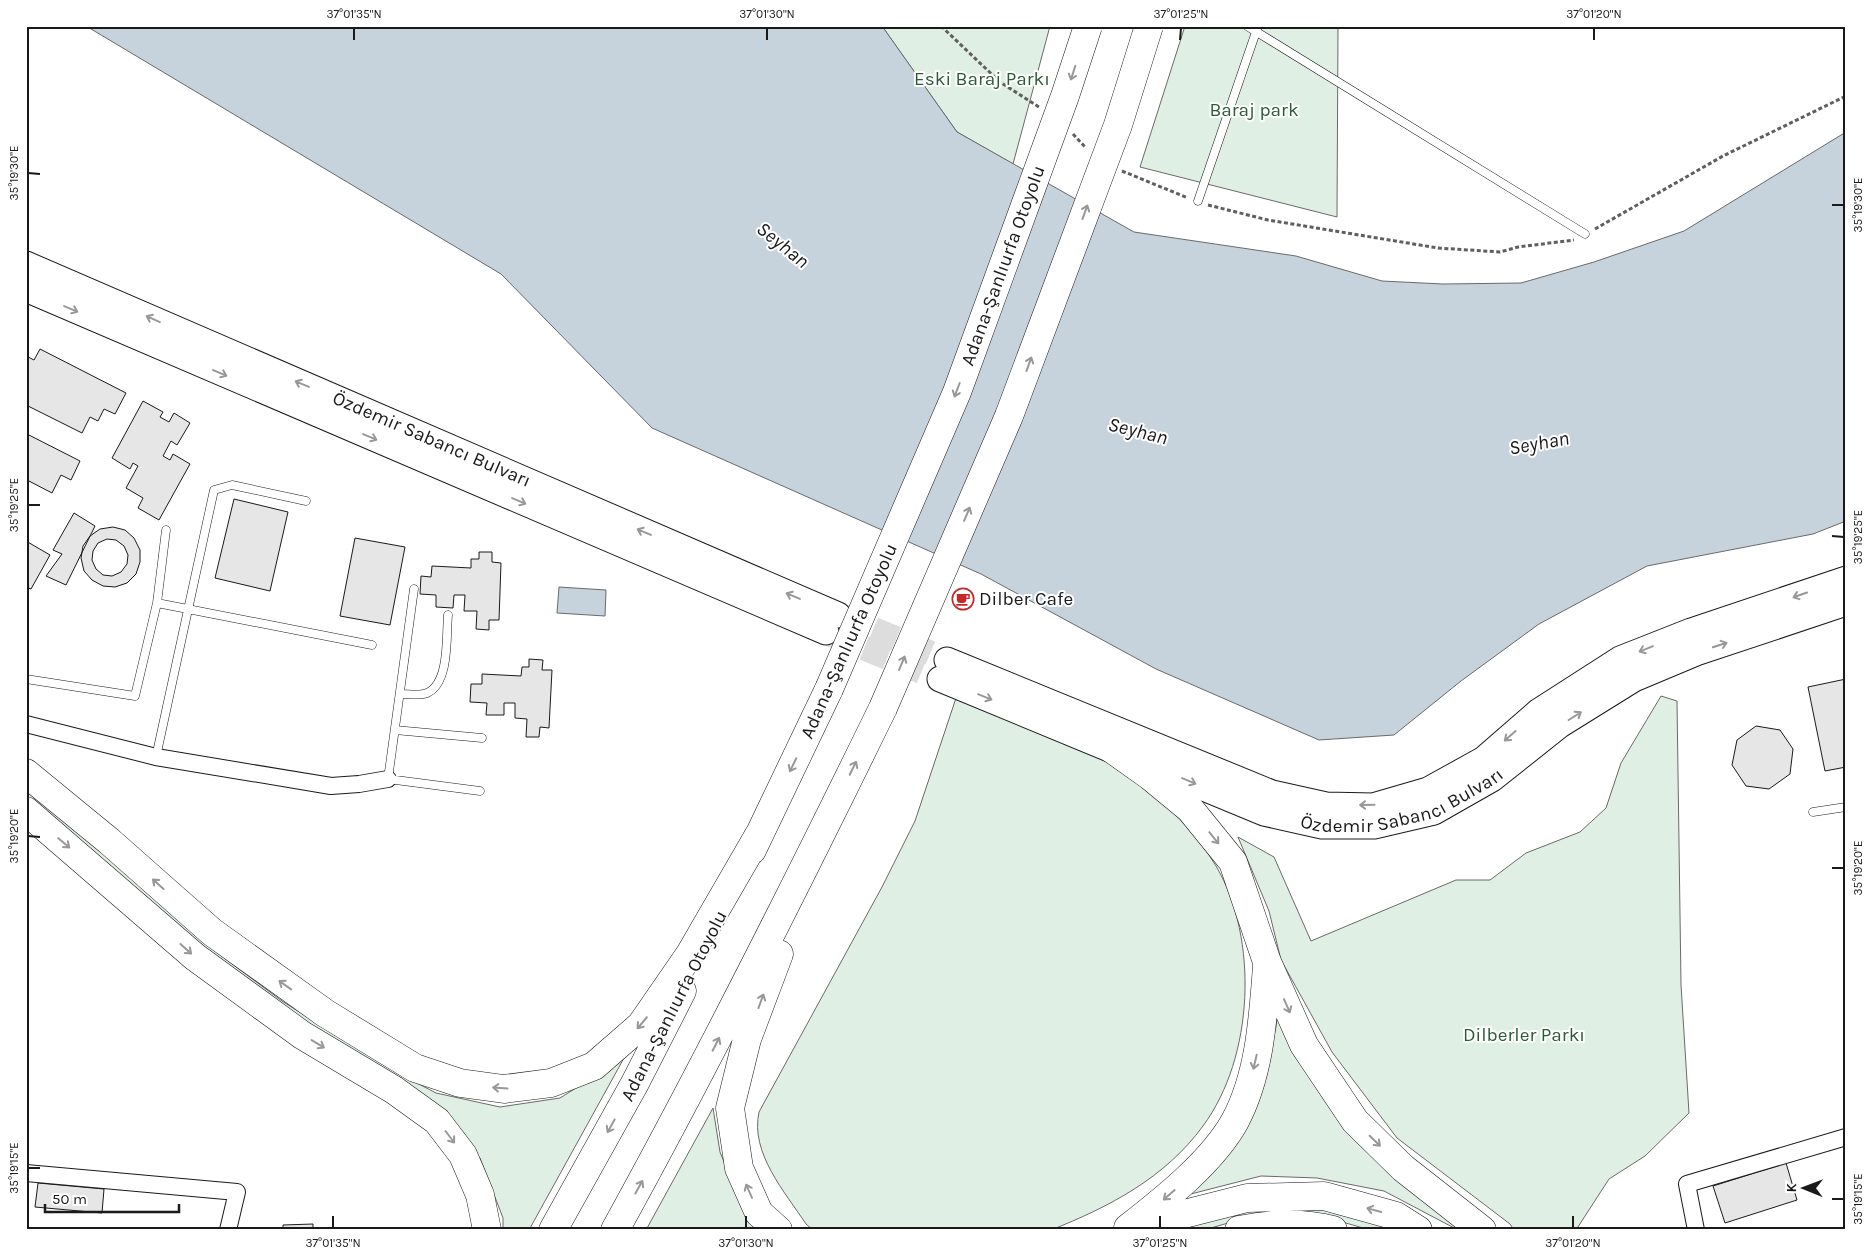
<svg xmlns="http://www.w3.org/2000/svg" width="1872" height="1256" viewBox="0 0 1872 1256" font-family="Karla,sans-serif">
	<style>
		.green { fill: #e0efe3; stroke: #6a6a6a }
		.water { fill: #c6d2dc; stroke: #6a6a6a }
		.building { fill: #e6e6e6; stroke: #1a1a1a; fill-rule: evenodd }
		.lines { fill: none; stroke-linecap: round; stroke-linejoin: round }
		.primary-tunnel { stroke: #ddd; stroke-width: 25; stroke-dasharray: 25 12; stroke-linecap: butt }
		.service-casing { stroke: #1a1a1a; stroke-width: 9 }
		.minor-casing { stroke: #1a1a1a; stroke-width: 18 }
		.primary-casing { stroke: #1a1a1a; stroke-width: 27 }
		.motorway-casing { stroke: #1a1a1a; stroke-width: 29 }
		.path { stroke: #5f5f5f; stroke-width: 3; stroke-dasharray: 4 2.5; stroke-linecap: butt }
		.service { stroke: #fff; stroke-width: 8 }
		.minor { stroke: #fff; stroke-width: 16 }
		.primary { stroke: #fff; stroke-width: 25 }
		.motorway { stroke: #fff; stroke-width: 28 }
		.motorway-bridge-casing { stroke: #1a1a1a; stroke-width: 29; stroke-linecap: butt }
		.motorway-bridge { stroke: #fff; stroke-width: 28 }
		.oneway { stroke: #989898 }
		.ticks { fill: none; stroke: #1a1a1a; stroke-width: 2 }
		.labels { text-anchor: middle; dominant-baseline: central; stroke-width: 4; stroke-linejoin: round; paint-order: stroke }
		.park-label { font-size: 19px; fill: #2b5a34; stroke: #fff }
		.street-label { font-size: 19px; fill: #1a1a1a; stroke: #fff }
		.poi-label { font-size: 19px; fill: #1a1a1a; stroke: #fff; text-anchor: start }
		.water-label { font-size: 20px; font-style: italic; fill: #1a1a1a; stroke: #fff }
		.neatline { fill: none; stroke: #1a1a1a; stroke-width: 2 }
		.ticks-label { font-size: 12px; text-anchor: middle; fill: #1a1a1a }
	</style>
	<rect width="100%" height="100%" fill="#fff"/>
	<path class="green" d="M 882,26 L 1050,26 L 1013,164 L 957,132 Z
		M 1185,26 L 1338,26 L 1337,217 L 1140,167 Z
		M 957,695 C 991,710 1026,725 1061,740 C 1086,751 1115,762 1137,780 C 1166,804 1196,832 1216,866 C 1259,939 1254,1057 1203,1126 C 1165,1178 1109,1207 1051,1230 L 813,1230 L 806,1224 C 785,1192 750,1153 759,1112 L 882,887 L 915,821 Z
		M 1661,696 L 1677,701 L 1681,985 L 1689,1113 L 1645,1156 L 1609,1179 L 1576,1230 L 1514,1230 L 1510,1224 L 1397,1138 L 1332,1052 L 1281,960 L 1269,911 L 1238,837 L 1274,857 L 1311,941 L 1456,880 L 1490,880 L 1526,853 L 1580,832 L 1606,808 L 1621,763 Z
		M 26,791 L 95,840 L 216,952 L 282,1001 L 385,1066 L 436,1093 L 500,1107 L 560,1098 L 624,1058 L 529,1230 L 503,1230 L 503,1218 L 480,1158 L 428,1104 L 274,1005 L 26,801 Z
		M 1279,1001 L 1308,1065 L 1472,1230 L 1458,1230 L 1384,1191 L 1317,1178 L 1261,1176 L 1183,1196 L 1263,1082 L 1276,1027 Z
		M 713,1108 L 720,1152 L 737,1194 L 763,1230 L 646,1230 Z
		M 1241,1210 L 1332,1210 L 1398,1230 L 1370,1230 L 1332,1219 L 1242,1219 L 1204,1230 L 1175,1230 Z"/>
	<path class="water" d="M 86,26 L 882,26 L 957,132 L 1134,232 L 1296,256 L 1382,281 L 1443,284 L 1521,283 L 1594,262 L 1684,231 L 1846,132 L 1846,521 L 1813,534 L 1647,566 L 1539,624 L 1461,681 L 1394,735 L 1319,740 L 1156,669 L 981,574 L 652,428 L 501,274 Z
		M 559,587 L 606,590 L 605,616 L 557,613 Z"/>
	<path class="building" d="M 40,349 L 126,393 L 115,414 L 104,409 L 98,421 L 90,417 L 82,433 L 26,405 L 26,356 L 34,360 Z
		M 143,401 L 163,412 L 160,417 L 169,422 L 174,413 L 190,423 L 177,445 L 171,441 L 163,456 L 170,460 L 173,454 L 190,464 L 159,520 L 138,508 L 143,498 L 126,488 L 138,466 L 133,463 L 130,469 L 112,458 Z
		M 27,434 L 80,461 L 71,480 L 61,475 L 52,493 L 29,481 L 26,487 Z
		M 234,499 L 288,512 L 270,591 L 215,578 Z
		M 74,513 L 95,526 L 66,585 L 46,576 L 62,554 L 53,550 Z
		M 113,527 L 125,530 L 134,538 L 140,550 L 140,562 L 136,574 L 127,583 L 115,587 L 103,586 L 92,580 L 84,571 L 81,558 L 83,546 L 90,536 L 100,529 ZM 107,539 L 116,540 L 124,546 L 128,555 L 127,564 L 121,572 L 112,576 L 103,575 L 96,569 L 92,560 L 93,551 L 98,543 Z
		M 355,538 L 405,547 L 390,625 L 340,616 Z
		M 26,541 L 50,555 L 31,589 L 26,587 Z
		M 479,552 L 492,552 L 492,562 L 501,563 L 499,620 L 489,620 L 489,630 L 476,629 L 477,611 L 464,611 L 465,595 L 454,595 L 453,608 L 436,607 L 436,595 L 420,594 L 421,576 L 431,577 L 432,566 L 471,568 L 471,559 L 479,559 Z
		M 529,659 L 543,660 L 542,670 L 552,670 L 549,728 L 540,727 L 539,737 L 526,737 L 527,719 L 515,718 L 515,703 L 504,703 L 504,715 L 486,715 L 487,703 L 470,702 L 471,684 L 482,684 L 482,674 L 521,676 L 522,667 L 529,667 Z
		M 1846,679 L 1846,767 L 1825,771 L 1808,687 Z
		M 1756,726 L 1780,730 L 1793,749 L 1790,774 L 1769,789 L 1746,786 L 1732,765 L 1737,740 Z
		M 1786,1163 L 1797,1200 L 1725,1223 L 1713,1186 Z
		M 38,1183 L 104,1189 L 102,1213 L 35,1207 Z
		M 313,1224 L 313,1230 L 283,1230 L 283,1225 Z"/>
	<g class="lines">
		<path class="primary-tunnel" d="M 839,615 L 947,660
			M 830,634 L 940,679"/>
		<g class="service-casing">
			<path id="service" d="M 1247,26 L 1585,234
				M 1198,201 L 1258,26
				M 414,589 L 388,779 L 480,791
				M 157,603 L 166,530
				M 26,679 L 135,696 L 157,603 L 372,645
				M 400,694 C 408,694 420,696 427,693 C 450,683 446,636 448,615
				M 395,730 L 482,738
				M 156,757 L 214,490 L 232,485 L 306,501
				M 1813,812 L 1846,807"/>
		</g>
		<g class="minor-casing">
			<path id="minor" d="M 26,724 L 156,757 L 331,786 L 359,784 L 388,779
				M 26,1173 L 237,1192 L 228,1230
				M 1696,1230 L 1687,1184 L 1846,1137"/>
		</g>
		<g class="primary-casing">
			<g id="primary">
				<path id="s1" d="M 26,264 L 838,615"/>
				<path d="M 26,289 L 826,632"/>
				<path d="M 947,660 L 1272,793 L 1326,805 L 1373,806 L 1428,790 L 1484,759 L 1539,711 L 1620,659 L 1691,631 L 1846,579"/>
				<path id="s2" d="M 940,679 L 1264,813 L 1322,826 L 1374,826 L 1434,812 L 1492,779 L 1560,725 L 1634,679 L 1696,653 L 1846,603"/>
			</g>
		</g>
		<g class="motorway-casing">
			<path id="motorway" d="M 1112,749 L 1150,776 L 1190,809 L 1233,862 L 1267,962 L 1304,1045 L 1355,1121 L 1403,1168 L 1482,1230
				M 26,773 L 109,841 L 212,932 L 325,1013 L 415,1068 L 460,1083 L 504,1089 L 551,1083 L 594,1066 L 641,1025 L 690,954 L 760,833
				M 26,811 L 195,957 L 302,1035 L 394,1090 L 437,1121 L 463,1155 L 480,1195 L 487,1230
				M 752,850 L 829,689
				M 1137,1226 L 1247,1198 L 1324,1196 L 1396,1216 L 1418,1230
				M 1128,1228 C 1164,1200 1213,1161 1235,1121 C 1260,1074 1263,1018 1267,966
				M 553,1230 L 635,1083 L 682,991
				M 615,1230 C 710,1058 797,884 883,708
				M 778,1230 L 759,1213 L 739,1168 L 730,1108 L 747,1039 L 779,954
				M 1239,1230 C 1269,1224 1303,1222 1333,1230"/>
		</g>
		<path class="path" d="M 941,26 L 1000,82 L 1039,107
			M 1073,134 L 1086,148
			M 1122,171 L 1188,198
			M 1208,205 L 1268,220 L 1438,248 L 1500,252 L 1518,247 L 1574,240
			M 1595,229 L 1723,156 L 1846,96"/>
		<use href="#service" class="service"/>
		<use href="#minor" class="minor"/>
		<use href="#primary" class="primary"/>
		<use href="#motorway" class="motorway"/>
		<g class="motorway-bridge-casing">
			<g id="motorway-bridge">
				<path id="s3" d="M 829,689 L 957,392 L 1065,96 L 1088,26"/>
				<path d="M 883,708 L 1009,416 L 1118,125 L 1149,26"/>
			</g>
		</g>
		<use href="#motorway-bridge" class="motorway-bridge"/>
	</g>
	<defs><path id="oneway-shaft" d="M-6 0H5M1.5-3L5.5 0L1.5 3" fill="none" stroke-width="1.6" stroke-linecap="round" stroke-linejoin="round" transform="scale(1.25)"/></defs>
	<g class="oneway">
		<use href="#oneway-shaft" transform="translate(1073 73) rotate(108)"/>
		<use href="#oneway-shaft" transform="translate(1085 212) rotate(-70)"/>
		<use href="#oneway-shaft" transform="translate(71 309) rotate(23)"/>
		<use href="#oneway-shaft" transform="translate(153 319) rotate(-156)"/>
		<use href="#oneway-shaft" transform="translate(1029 364) rotate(-70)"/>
		<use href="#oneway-shaft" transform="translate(220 373) rotate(23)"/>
		<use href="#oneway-shaft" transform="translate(302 384) rotate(-157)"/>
		<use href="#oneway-shaft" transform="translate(957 390) rotate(111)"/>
		<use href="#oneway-shaft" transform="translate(370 437) rotate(23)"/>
		<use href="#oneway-shaft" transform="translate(519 501) rotate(23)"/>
		<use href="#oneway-shaft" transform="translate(967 514) rotate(-67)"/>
		<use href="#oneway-shaft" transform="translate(644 532) rotate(-157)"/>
		<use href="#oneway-shaft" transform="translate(1800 595) rotate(161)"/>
		<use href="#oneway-shaft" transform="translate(793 596) rotate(-157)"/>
		<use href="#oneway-shaft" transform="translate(1720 645) rotate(-18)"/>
		<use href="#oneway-shaft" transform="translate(1646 649) rotate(158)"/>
		<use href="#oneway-shaft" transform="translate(902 663) rotate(-67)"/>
		<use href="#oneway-shaft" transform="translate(985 697) rotate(22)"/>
		<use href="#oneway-shaft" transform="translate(1575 716) rotate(-32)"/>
		<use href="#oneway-shaft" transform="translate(1510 736) rotate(139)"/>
		<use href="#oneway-shaft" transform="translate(793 765) rotate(116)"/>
		<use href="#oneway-shaft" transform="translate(853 768) rotate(-64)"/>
		<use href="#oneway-shaft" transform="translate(1189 781) rotate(23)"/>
		<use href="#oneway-shaft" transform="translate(1367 805) rotate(179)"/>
		<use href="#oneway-shaft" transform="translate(1214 838) rotate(51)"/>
		<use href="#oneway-shaft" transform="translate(64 843) rotate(40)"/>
		<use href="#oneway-shaft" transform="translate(158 884) rotate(-138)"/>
		<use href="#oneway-shaft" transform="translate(186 949) rotate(42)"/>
		<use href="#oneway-shaft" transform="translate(285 985) rotate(-144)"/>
		<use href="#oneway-shaft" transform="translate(761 1001) rotate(-70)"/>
		<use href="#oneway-shaft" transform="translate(1287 1006) rotate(66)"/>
		<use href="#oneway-shaft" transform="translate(642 1023) rotate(130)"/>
		<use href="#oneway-shaft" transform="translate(318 1044) rotate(31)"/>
		<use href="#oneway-shaft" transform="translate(716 1044) rotate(-63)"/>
		<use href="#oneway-shaft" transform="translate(1255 1062) rotate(103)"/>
		<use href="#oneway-shaft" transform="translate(500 1088) rotate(-176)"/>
		<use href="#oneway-shaft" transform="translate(611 1126) rotate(119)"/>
		<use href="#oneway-shaft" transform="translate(450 1137) rotate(53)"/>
		<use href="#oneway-shaft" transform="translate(1375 1141) rotate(44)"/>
		<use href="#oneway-shaft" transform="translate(639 1187) rotate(-61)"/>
		<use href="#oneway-shaft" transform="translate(749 1191) rotate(-114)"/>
		<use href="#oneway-shaft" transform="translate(1169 1195) rotate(139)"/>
		<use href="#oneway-shaft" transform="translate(1374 1210) rotate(-165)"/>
	</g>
	<path class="ticks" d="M 354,40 L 354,28M 767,40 L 767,28M 1180,40 L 1181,28M 1594,40 L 1594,28M 28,173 L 40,174M 1832,205 L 1844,205M 28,505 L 40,505M 1832,536 L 1844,537M 28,836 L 40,837M 1832,868 L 1844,868M 28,1168 L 40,1168M 1832,1199 L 1844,1199M 333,1228 L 333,1216M 746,1228 L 746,1216M 1160,1228 L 1160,1216M 1573,1228 L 1573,1216"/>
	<defs>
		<g id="cafe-ring" transform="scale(1.125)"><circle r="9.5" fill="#fff" stroke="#c62828" stroke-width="1.5"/><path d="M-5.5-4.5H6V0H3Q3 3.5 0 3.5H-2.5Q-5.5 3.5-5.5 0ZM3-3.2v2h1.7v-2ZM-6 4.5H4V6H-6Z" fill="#c62828"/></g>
	</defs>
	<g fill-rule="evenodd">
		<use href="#cafe-ring" x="963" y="599"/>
	</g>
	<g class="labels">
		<g class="park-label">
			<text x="982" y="79">Eski Baraj Parkı</text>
			<text x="1254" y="110">Baraj park</text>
			<text x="1524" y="1035">Dilberler Parkı</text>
		</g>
		<g class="street-label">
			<text stroke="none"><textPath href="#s3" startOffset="458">Adana-Şanlıurfa Otoyolu</textPath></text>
			<text stroke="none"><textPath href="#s1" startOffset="442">Özdemir Sabancı Bulvarı</textPath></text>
			<text transform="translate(849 641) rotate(-66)">Adana-Şanlıurfa Otoyolu</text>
			<text stroke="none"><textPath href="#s2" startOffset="495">Özdemir Sabancı Bulvarı</textPath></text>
			<text transform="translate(674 1006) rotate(-63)">Adana-Şanlıurfa Otoyolu</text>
		</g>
		<g class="poi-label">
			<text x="979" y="599">Dilber Cafe</text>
		</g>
		<g class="water-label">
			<text transform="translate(783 245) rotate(39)">Seyhan</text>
			<text transform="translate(1138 431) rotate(14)">Seyhan</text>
			<text transform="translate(1539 443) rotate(-10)">Seyhan</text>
		</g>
	</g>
	<rect width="1872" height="1256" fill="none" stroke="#ffffff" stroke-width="55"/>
	<g transform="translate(1804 1188) rotate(271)" stroke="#ffffff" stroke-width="4" paint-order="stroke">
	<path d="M0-4L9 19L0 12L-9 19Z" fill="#1a1a1a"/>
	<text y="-8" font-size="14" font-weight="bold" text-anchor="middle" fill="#1a1a1a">K</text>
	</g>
	<path d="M45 1204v8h134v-8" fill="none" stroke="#1a1a1a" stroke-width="2.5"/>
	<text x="52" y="1204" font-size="15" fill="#1a1a1a" stroke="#ffffff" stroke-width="4" paint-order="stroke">50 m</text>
	<rect x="28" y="28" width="1816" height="1200" class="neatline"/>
	<g class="ticks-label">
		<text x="354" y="18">37°01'35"N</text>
		<text x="767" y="18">37°01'30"N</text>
		<text x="1181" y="18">37°01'25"N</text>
		<text x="1594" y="18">37°01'20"N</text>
		<text transform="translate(14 173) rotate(-90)" y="4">35°19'30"E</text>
		<text transform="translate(1858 205) rotate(-90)" y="4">35°19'30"E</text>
		<text transform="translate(14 505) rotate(-90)" y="4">35°19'25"E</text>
		<text transform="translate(1858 537) rotate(-90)" y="4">35°19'25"E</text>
		<text transform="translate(14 836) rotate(-90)" y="4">35°19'20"E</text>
		<text transform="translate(1858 868) rotate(-90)" y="4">35°19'20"E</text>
		<text transform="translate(14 1168) rotate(-90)" y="4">35°19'15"E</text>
		<text transform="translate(1858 1199) rotate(-90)" y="4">35°19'15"E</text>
		<text x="333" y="1247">37°01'35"N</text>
		<text x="746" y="1247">37°01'30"N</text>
		<text x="1160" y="1247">37°01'25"N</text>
		<text x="1573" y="1247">37°01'20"N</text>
	</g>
</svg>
